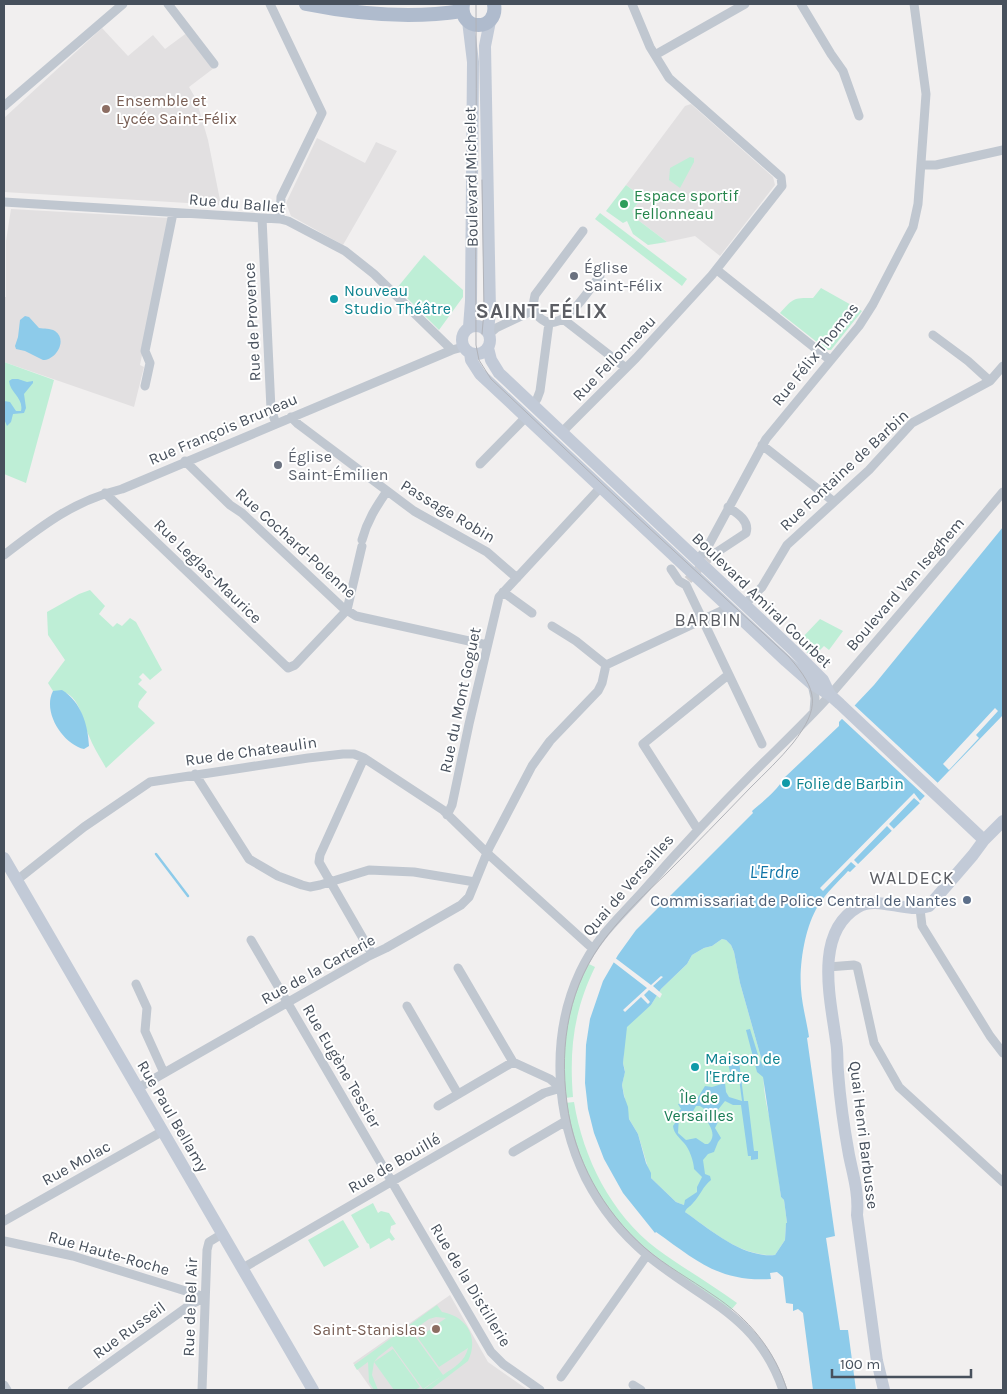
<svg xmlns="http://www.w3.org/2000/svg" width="1007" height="1394" viewBox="0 0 1007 1394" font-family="Karla,sans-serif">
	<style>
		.education { fill: #e2e0e1 }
		.green { fill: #beeed6; fill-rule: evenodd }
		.water { fill: #8dcbea; fill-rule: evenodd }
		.pier { fill: #f1efef }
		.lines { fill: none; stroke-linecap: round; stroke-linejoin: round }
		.stream { stroke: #8dcbea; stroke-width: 2.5 }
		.street-tunnel { stroke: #cfcfd2; stroke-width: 9; stroke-dasharray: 9 4.5; stroke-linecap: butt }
		.street { stroke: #c0c7d0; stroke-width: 9 }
		.secondary { stroke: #c2cad7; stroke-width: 12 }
		.primary { stroke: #afbbcd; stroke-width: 14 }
		.tram { stroke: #b1b3b9; stroke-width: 1 }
		.education-dot { fill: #8d6e63; stroke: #fff; stroke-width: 2 }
		.leisure-dot { fill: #2e9e5b; stroke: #fff; stroke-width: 2 }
		.worship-dot { fill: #6b7280; stroke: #fff; stroke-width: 2 }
		.culture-dot { fill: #0f9aa8; stroke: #fff; stroke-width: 2 }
		.service-dot { fill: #5c6f8a; stroke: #fff; stroke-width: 2 }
		.labels { text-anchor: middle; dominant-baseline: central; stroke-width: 4; stroke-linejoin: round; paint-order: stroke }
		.education-label { font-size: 16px; fill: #785e54; stroke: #fff; text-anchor: start }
		.street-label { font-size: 16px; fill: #47505c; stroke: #fff }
		.leisure-label { font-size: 16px; fill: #27864d; stroke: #fff; text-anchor: start }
		.worship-label { font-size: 16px; fill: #5b616d; stroke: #fff; text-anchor: start }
		.culture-label { font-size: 16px; fill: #0d838f; stroke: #fff; text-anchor: start }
		.service-label { font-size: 16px; fill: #4e5e75; stroke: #fff; text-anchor: end }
		.park-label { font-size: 16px; fill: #197c56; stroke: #fff }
		.neighbourhood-label { font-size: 18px; letter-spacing: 1px; fill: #5c5e64; stroke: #fff }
		.water-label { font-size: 18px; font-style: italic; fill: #1074a6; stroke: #fff }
		.district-label { font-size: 21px; font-weight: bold; letter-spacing: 1px; fill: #5c5e64; stroke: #fff }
	</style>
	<rect width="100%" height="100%" fill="#f1efef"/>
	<path class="education" d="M 102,28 L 128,56 L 153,35 L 165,49 L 188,32 L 214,68 L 189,87 L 196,99 L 208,140 L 221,205 L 4,192 L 4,118 Z
		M 691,104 L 773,177 L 775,185 L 720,256 L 695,236 L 667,242 L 634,217 L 632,211 L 642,197 L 626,185 L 682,110 L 685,106 Z
		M 317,138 L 365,163 L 376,142 L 397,151 L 343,245 L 291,216 L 286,203 Z
		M 11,209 L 170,218 L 140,365 L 144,367 L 134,407 L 4,362 L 4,297 L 6,297 L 6,241 Z
		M 450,1295 L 488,1362 L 528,1390 L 372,1390 L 353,1363 Z"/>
	<path class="green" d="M 690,157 L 694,158 L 694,162 L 680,188 L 669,180 L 670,168 Z
		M 626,185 L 642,197 L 632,211 L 634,217 L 667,242 L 648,245 L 633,234 L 627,221 L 623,223 L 606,211 Z
		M 600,213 L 687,279 L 682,286 L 595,219 Z
		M 424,255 L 463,290 L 463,297 L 439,330 L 397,288 Z
		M 821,288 L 862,311 L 831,350 L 827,350 L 780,313 C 794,298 792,298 813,298 Z
		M 4,362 L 54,380 L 26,483 L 4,474 Z
		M 90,590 L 105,606 L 99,614 L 113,627 L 117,623 L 122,626 L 130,618 L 136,622 L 162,670 L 150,680 L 143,673 L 139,677 L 142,680 L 138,684 L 147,692 L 139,702 L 138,707 L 155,723 L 106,768 C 100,757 93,747 89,736 C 81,717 80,689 53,691 L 48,683 L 65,660 L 48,635 L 47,612 L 79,594 Z
		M 820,619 L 843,631 L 829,650 L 824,646 L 812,658 L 800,645 L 800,640 Z
		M 722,939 L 726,940 L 731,945 L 734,952 L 740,983 L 764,1068 C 762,1087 767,1109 772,1127 L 781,1197 L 784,1200 L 787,1223 L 786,1224 L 785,1240 L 775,1255 C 741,1257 712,1231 685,1212 L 684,1205 L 676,1202 L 651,1178 L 638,1134 L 629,1119 L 622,1085 L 625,1071 L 623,1063 L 625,1032 L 628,1024 L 651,1005 L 661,989 L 687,964 L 692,955 L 704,948 L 712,946 Z
		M 587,963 L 595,967 C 574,1010 569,1049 573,1097 L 565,1098 L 562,1054 L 570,1006 Z
		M 574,1102 C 583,1158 611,1214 657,1249 C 683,1268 711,1284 737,1303 L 731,1310 L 676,1272 L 630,1236 L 598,1196 L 578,1154 L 565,1103 Z
		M 373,1203 L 378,1213 L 381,1211 L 389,1213 L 396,1224 L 391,1226 L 390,1232 L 395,1239 L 392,1241 L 389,1238 L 370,1249 L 369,1244 L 367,1243 L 351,1215 Z
		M 343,1220 L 359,1247 L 324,1267 L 308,1240 Z
		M 437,1305 L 442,1312 C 468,1317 479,1338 468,1361 L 430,1390 L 423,1390 L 442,1376 L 423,1389 L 392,1346 L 378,1357 L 374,1362 L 393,1349 L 420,1387 L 415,1390 L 394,1390 L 374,1362 L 372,1375 L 378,1390 L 374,1390 L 369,1382 L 368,1362 L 357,1370 L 354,1365 ZM 436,1317 L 446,1318 L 418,1338 L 439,1367 L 468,1348 C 465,1362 454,1367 443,1375 L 412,1332 L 408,1334 L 429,1319 Z"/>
	<path class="water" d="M 25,316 L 29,317 L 39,328 C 44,329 50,328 55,331 C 68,340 56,360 43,360 L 25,351 L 16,349 L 15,346 L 18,337 L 20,320 Z
		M 12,379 L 18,379 L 27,382 L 33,381 L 33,383 L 24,394 L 26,408 L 24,413 L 13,414 L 11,422 L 7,426 L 4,419 L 4,401 L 10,402 L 16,411 L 21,411 C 24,398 10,393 9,381 Z
		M 1003,527 L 1003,715 L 919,802 L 920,803 L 850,872 L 848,871 C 838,882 826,893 818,906 C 805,927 799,964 801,989 C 802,1005 807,1023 809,1037 L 807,1038 L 835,1236 L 826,1238 L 840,1330 L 848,1330 L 856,1390 L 813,1390 L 803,1313 L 798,1309 L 793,1311 L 793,1304 L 786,1303 L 783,1277 L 777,1272 L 770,1273 L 771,1279 C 719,1282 697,1261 656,1232 L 655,1233 L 623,1193 L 604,1159 L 594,1133 L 588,1109 L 585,1083 L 586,1045 L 590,1019 L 603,981 L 618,955 L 636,930 L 753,813 L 752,811 C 762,802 776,792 784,778 L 839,726 L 839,722 L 874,685 ZM 722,939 L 726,940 L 731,945 L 734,952 L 740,983 L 764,1068 L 760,1060 L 755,1061 L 754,1060 L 759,1058 L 750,1029 L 746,1030 L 757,1072 L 763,1077 L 779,1183 L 781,1197 L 784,1200 L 787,1223 L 786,1223 L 785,1240 L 775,1255 C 742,1258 711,1230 685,1212 C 687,1207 690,1207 693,1203 C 700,1196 703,1186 711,1180 L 710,1176 L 705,1174 L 703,1160 L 708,1154 L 714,1152 L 718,1142 L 721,1138 L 715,1128 L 719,1120 L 717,1111 L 725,1101 L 733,1105 L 741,1105 L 748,1156 L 751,1156 L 751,1160 L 758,1159 L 758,1151 L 754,1151 L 748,1101 L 744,1101 L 739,1061 L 728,1063 L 730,1072 L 738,1071 L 742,1101 L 729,1097 L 726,1092 L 725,1083 L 712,1087 L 705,1086 L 697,1099 L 693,1098 L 686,1102 L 678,1104 L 681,1109 L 674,1116 L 677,1120 L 673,1126 C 674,1134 679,1137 684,1143 C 689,1148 694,1162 694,1169 L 702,1177 L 697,1187 L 697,1192 L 685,1200 L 684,1205 L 676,1202 L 651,1178 L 651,1173 L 646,1163 L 638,1134 L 629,1119 L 628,1107 L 624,1096 L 622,1085 L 625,1072 L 623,1063 L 627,1027 L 651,1005 L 661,989 L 687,964 L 692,955 L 704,948 L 712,946 ZM 696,1106 L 700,1106 L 706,1110 L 704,1116 C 709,1125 718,1135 708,1144 L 705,1144 L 696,1138 L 686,1140 L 678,1133 L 679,1117 L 682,1114 L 692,1113 Z
		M 62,690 C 81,702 88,724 89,746 L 84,749 C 63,744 42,712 53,691 Z"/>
	<path class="pier" d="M 853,704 L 939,784 L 926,797 L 840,717 Z
		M 995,708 L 998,711 L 976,735 L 979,738 L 949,770 L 943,764 Z
		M 914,793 L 921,802 L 920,803 L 914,798 L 889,824 L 895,830 L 893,832 L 887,826 L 854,860 L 860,866 L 858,868 L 851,862 L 823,891 L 820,888 Z
		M 614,957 L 651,985 L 661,976 L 663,977 L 653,986 L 662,994 L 660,998 L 649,990 L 644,995 L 650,1002 L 648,1004 L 641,997 L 625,1012 L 623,1010 L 647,988 L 612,961 Z"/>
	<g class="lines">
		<path class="stream" d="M 156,854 L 188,896"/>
		<path class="street-tunnel" d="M 688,580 L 711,556"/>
		<path class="street" d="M 168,4 L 214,64
			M 270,4 L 322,113 L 281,197 L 280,219
			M 801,4 L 831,54 L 843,71 L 859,116
			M 655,55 L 745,4
			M 4,106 L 123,4
			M 921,165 L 936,165 L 1003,150
			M 4,202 L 280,219 L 288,221 L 345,251 L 374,274 L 452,350
			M 262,218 L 271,409 L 276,424
			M 583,231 L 535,295 C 533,303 532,311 539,317 C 561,339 588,290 600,276
			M 717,270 L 830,360
			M 563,319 L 626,368
			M 489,334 L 496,328 L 534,310
			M 933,335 L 968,361 L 990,381
			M 145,386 L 150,363 L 145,351 L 173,213
			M 532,404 L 537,399 L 540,391 L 549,323
			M 291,417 L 298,424 L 414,511 L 487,552 L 517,578
			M 562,432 L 636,358 L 712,275 L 782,186 L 781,177 L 669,78 L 650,47 L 632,4
			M 762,445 L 833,501
			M 185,461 L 230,505 L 242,513 L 342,607 L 356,616 L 487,645
			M 480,464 L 526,417
			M 105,493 L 288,668 L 295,665 L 347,610 L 362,546
			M 362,540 C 367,521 376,507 387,491
			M 4,555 C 43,525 73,501 122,489 L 452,350 L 463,347
			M 711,556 L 746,533 C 750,521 737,513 728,507
			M 697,560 L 706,550 L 766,439 L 859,326 L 873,304 L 913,227 L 918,204 L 926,94 L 914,4
			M 671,569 L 679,581 L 686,585 L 762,744
			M 503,592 L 532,613
			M 749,600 L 762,587 L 787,545 L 869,470 L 912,423 L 990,381 L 1003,366
			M 552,626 L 576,641 L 606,665
			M 812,684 L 815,698 L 814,711
			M 364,758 L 320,855 L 319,862 L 372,954
			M 195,774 L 249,859 L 278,876 L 302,885 L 310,887 L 320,885 L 369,870 L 414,872 L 475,882
			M 447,815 L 452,805 L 469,724 L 499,597 L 601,487
			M 698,830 L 643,744 L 728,675
			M 17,880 L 84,827 L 150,782 L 308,758 L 343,754 L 354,754 L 364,758 L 443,810 L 487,853 L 592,948
			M 920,909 L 922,926 L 990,1036 L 1003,1053
			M 251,940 L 491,1352 L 503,1364 L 540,1390
			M 828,967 L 854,965 L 857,966 L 874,1043 L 899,1087 L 1003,1182
			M 458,968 L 513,1062 L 550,1079 L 561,1088
			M 136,984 L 147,1008 L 145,1031 L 164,1073
			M 407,1006 L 458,1094
			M 138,1088 L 367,957 L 386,948 L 461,905 L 469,897 L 489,848 L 532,766 L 550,741 L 598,691 L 602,683 L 606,665 L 721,611
			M 438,1106 L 513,1062
			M 513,1152 L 566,1121
			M 4,1221 L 163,1131
			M 4,1241 L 73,1256 L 205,1297
			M 243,1268 L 544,1093 L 561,1088
			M 561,1377 L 647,1255
			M 4,1385 L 7,1390
			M 633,1385 L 641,1390
			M 72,1390 L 190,1305 L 205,1297
			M 202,1390 L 207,1250 L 209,1242 L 222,1234
			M 783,1390 C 757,1314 702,1301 647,1255 C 622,1234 601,1208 586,1179 C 555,1115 550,1036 580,972 C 596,937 619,918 644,890 C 679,850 716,810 754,772 C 780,746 807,721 831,694 C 889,627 946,560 1003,492"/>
		<path class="secondary" d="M 468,21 L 473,62 L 471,301 L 469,327
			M462 340a14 14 0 1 1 28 0a14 14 0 1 1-28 0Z
			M 488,332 L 490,311 L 485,46 L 490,21
			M 488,348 L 491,360 L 499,373 L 794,651 L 823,680 L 830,695
			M 470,353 L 471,360 L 480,374 L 786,661 L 812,684 L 830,695 L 840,704 L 984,840
			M 4,858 L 313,1390
			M 884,1390 L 877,1361 L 857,1215 C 859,1193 853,1175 849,1155 C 844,1128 840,1099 838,1072 C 837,1062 838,1051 836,1041 C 831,1001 813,933 858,907 C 878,895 906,914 929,906 L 973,855 L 984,840 L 1003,821"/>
		<path class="primary" d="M 306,4 C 356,14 411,19 462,11
			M 463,4 C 458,32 499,32 494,4"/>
		<path class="tram" d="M 476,4 C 477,117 475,231 476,345 L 479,360 L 491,379 L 635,515 L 789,657 C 818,690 821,707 793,743 C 780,759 765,773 750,788 C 723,816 695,845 667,873 C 646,893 625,913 607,936 C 569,984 559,1043 567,1103 C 574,1159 603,1211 645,1248 C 666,1266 690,1279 713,1295 C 748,1318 775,1350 787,1390
			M 482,334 L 484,311 L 482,180"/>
	</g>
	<g class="education-dot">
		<circle cx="106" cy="109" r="5"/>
		<circle cx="436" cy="1329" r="5"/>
	</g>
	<circle class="leisure-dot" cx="624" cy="204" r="5"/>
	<g class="worship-dot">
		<circle cx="574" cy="276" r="5"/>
		<circle cx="278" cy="465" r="5"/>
	</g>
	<g class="culture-dot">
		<circle cx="334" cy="299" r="5"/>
		<circle cx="786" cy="783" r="5"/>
		<circle cx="695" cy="1067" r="5"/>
	</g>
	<circle class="service-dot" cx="967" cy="900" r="5"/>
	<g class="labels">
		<g class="education-label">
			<text x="116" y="100">Ensemble et<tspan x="116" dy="18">Lycée Saint-Félix</tspan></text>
			<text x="426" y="1329" text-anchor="end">Saint-Stanislas</text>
		</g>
		<g class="street-label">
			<text transform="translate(471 177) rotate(-91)">Boulevard Michelet</text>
			<text transform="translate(237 203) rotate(5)">Rue du Ballet</text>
			<text transform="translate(252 322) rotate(-93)">Rue de Provence</text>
			<text transform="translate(815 354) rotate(-51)">Rue Félix Thomas</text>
			<text transform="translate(614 358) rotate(-46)">Rue Fellonneau</text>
			<text transform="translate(223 429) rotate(-23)">Rue François Bruneau</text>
			<text transform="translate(844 470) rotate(-43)">Rue Fontaine de Barbin</text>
			<text transform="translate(448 511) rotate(31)">Passage Robin</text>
			<text transform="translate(296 543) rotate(42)">Rue Cochard-Polenne</text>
			<text transform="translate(208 571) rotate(44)">Rue Leglas-Maurice</text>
			<text transform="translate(905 584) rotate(-49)">Boulevard Van Iseghem</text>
			<text transform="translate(762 600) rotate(44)">Boulevard Amiral Courbet</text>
			<text transform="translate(460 700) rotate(-78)">Rue du Mont Goguet</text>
			<text transform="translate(251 751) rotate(-8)">Rue de Chateaulin</text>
			<text transform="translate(628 885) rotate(-49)">Quai de Versailles</text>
			<text transform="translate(318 969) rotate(-29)">Rue de la Carterie</text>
			<text transform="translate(342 1066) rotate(60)">Rue Eugène Tessier</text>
			<text transform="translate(173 1116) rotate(60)">Rue Paul Bellamy</text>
			<text transform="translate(864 1135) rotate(83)">Quai Henri Barbusse</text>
			<text transform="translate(76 1163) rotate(-29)">Rue Molac</text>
			<text transform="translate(394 1163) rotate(-30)">Rue de Bouillé</text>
			<text transform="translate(109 1253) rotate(16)">Rue Haute-Roche</text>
			<text transform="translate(471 1285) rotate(59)">Rue de la Distillerie</text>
			<text transform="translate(190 1307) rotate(-88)">Rue de Bel Air</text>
			<text transform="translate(129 1330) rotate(-36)">Rue Russeil</text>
		</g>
		<g class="leisure-label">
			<text x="634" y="195">Espace sportif<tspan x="634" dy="18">Fellonneau</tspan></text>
		</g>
		<g class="worship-label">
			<text x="584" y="267">Église<tspan x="584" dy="18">Saint-Félix</tspan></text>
			<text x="288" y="456">Église<tspan x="288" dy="18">Saint-Émilien</tspan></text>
		</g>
		<g class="culture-label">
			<text x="344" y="290">Nouveau<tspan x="344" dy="18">Studio Théâtre</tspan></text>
			<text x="796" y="783">Folie de Barbin</text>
			<text x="705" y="1058">Maison de<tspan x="705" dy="18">l'Erdre</tspan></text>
		</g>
		<g class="service-label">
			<text x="957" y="900">Commissariat de Police Central de Nantes</text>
		</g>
		<g class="park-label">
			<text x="699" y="1097">Île de<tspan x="699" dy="18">Versailles</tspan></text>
		</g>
		<g class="neighbourhood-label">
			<text x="708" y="620">BARBIN</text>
			<text x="912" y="878">WALDECK</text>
		</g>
		<g class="water-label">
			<text x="774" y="872">L'Erdre</text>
		</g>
		<g class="district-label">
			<text x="542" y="311">SAINT-FÉLIX</text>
		</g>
	</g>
	<rect width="1007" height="1394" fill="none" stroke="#47505c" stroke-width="10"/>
	<path d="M832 1369v8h139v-8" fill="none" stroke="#47505c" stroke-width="2.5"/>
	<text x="840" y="1369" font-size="15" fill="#47505c" stroke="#ffffff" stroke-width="4" paint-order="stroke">100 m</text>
</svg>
